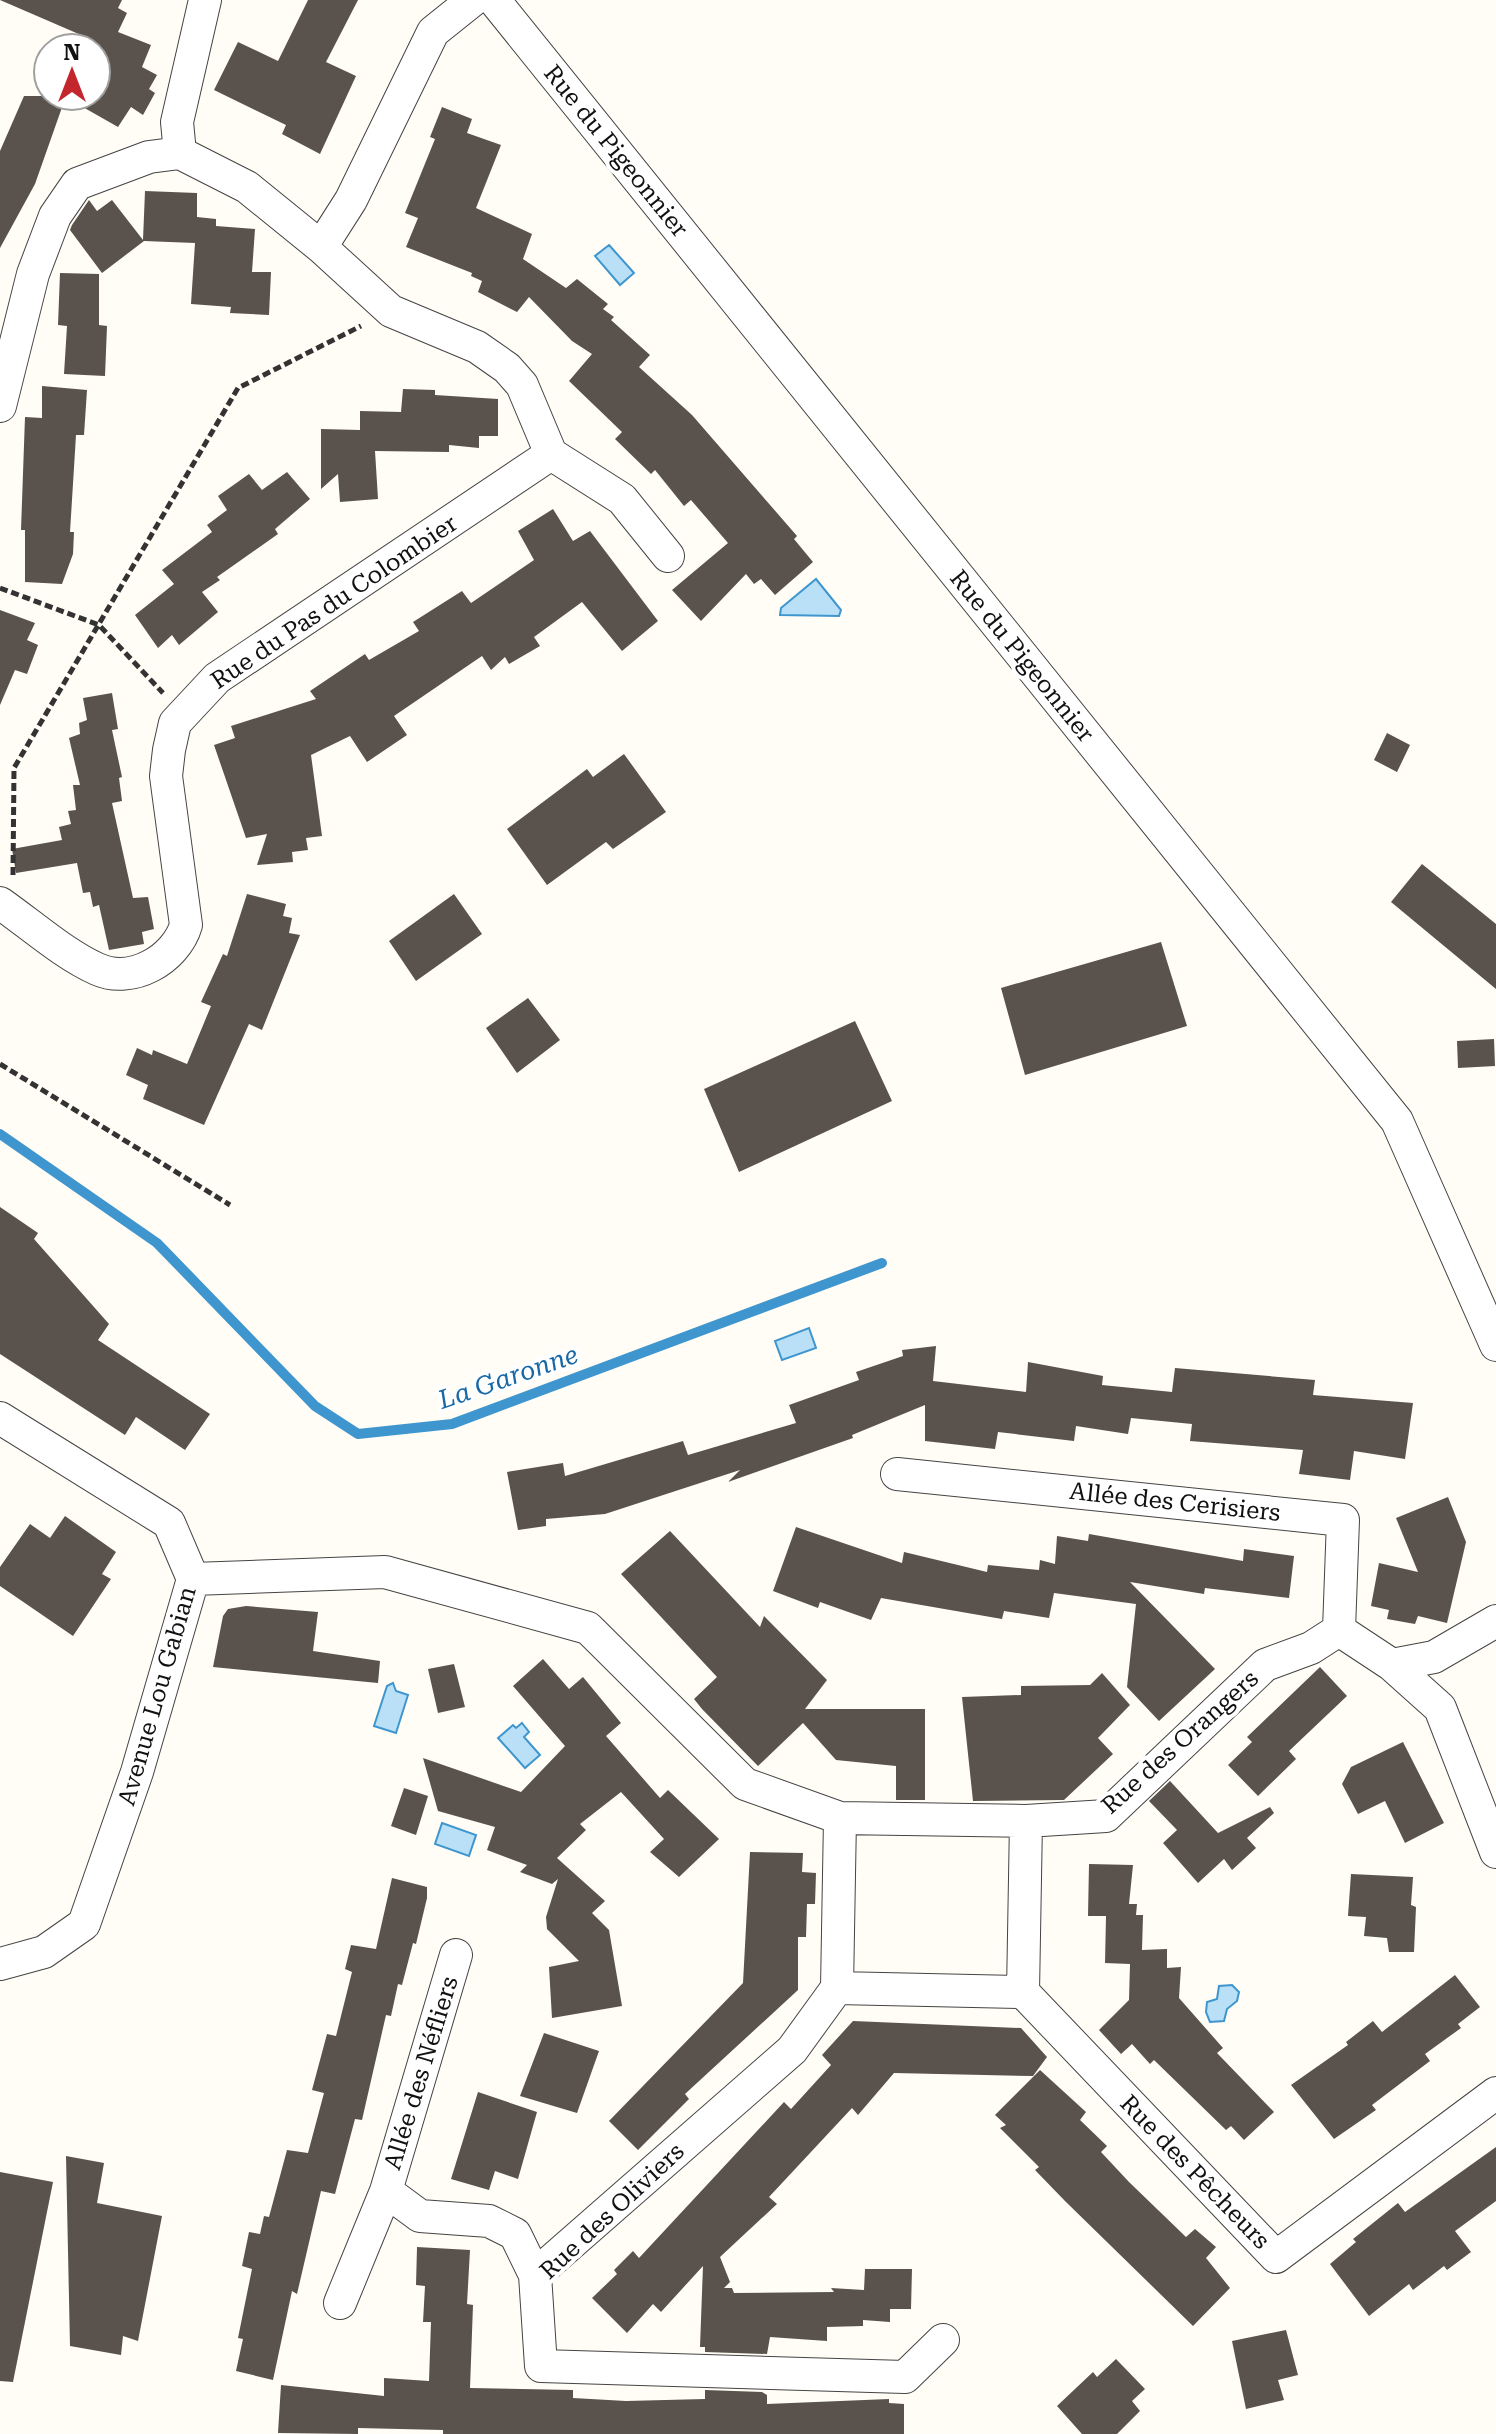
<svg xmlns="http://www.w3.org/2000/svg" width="1496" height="2434" viewBox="0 0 1496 2434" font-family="'Roboto Serif',serif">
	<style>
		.water { fill: #b9e0f7; stroke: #3f96cf; stroke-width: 2 }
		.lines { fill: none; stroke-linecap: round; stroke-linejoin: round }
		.stream { stroke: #3f96cf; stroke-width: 10 }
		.building { fill: #5a524d }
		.street-casing { stroke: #444; stroke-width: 34 }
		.path { stroke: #333; stroke-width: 5; stroke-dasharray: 8 4; stroke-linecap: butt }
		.street { stroke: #fff; stroke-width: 32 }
		.labels { text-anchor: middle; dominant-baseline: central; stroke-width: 8; stroke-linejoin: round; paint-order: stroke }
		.street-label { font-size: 24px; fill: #111; stroke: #fff }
		.water-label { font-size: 26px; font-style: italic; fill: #1768a6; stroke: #fff }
	</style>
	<rect width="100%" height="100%" fill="#fffdf5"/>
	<path class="water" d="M 609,245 L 634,273 L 620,285 L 595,256 Z
		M 816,579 L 841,610 L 839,616 L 780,615 L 781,608 Z
		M 809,1328 L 816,1348 L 782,1360 L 775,1341 Z
		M 393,1683 L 396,1691 L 408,1695 L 396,1733 L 374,1726 L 387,1686 Z
		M 522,1723 L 529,1732 L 524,1737 L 540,1755 L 525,1768 L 498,1738 L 513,1725 L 516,1728 Z
		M 442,1823 L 476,1835 L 469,1856 L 435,1844 Z
		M 1232,1985 L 1239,1992 L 1237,2001 L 1227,2009 L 1224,2021 L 1210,2022 L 1206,2012 L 1207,2002 L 1217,1999 L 1219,1986 Z"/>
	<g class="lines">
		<path class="stream" d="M 0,1134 L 157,1243 L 315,1406 L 358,1434 L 452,1424 L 882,1263"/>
	</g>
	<path class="building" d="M 0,0 L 122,0 L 118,8 L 127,13 L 118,32 L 151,45 L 142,67 L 157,75 L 149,89 L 155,93 L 143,115 L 131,107 L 118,127 L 67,98 L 96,96 L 96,48 L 74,48 L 81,35 Z
		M 308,0 L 358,0 L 326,62 L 356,76 L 320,154 L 282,134 L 286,125 L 214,90 L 238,42 L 278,61 Z
		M 24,96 L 66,96 L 35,184 L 0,248 L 0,151 Z
		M 442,107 L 472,119 L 467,133 L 501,145 L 476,208 L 532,234 L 523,259 L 566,288 L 577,279 L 608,304 L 603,309 L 614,317 L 611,320 L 650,355 L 639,367 L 692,415 L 797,536 L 794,539 L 813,562 L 775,595 L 761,579 L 754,584 L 746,574 L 701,621 L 672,590 L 728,543 L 691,500 L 684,506 L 655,470 L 651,474 L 615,439 L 622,432 L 569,381 L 592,354 L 572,341 L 529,297 L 517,312 L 478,292 L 482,281 L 471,276 L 472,273 L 406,247 L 418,218 L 405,213 L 435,139 L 430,137 Z
		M 145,191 L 197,193 L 197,217 L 216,219 L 216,226 L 255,229 L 252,272 L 271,272 L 269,315 L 230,313 L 231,307 L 191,304 L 195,243 L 144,241 L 102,273 L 70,230 L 72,225 L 89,200 L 97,211 L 112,200 L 143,240 Z
		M 60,273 L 99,274 L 99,325 L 107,326 L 105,376 L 64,374 L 67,326 L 58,325 Z
		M 42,386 L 87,390 L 84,435 L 76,435 L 70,532 L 74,532 L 73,554 L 62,584 L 25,582 L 25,530 L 21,530 L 25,417 L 42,418 Z
		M 403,389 L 435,390 L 435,395 L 498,399 L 498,436 L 479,436 L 479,448 L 449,445 L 449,452 L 375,451 L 378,499 L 340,502 L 338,474 L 321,489 L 321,429 L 360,430 L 360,411 L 401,412 Z
		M 287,472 L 310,499 L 275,529 L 278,534 L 217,577 L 220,580 L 202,592 L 218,612 L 179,645 L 172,635 L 158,648 L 135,615 L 174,584 L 162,570 L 212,532 L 207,525 L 227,510 L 218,496 L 249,474 L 262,490 Z
		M 553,509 L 573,541 L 590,531 L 658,621 L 622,651 L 582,602 L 534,637 L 540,646 L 509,664 L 505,657 L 491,670 L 482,656 L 394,716 L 407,735 L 367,762 L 350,736 L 311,755 L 322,836 L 306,838 L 308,850 L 292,852 L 293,862 L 257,865 L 267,834 L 246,838 L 214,745 L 235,738 L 231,726 L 316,699 L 310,691 L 365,654 L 369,660 L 419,631 L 413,622 L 462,591 L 471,603 L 534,560 L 518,531 Z
		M 0,610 L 35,623 L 27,640 L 38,645 L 27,674 L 15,670 L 0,705 Z
		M 112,693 L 118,729 L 112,730 L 122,777 L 119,778 L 122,801 L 112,803 L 133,898 L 148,897 L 154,929 L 142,932 L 144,944 L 109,950 L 99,905 L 93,907 L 90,892 L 83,893 L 77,863 L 16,873 L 12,849 L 62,840 L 59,827 L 71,824 L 68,811 L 76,810 L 73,785 L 80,785 L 69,738 L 80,734 L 79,723 L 87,720 L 83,698 Z
		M 1387,733 L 1410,745 L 1397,772 L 1374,760 Z
		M 624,754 L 666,812 L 613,849 L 606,842 L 547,885 L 507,829 L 587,769 L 593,777 Z
		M 1422,864 L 1496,924 L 1496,989 L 1391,902 Z
		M 247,894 L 286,904 L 283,916 L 292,918 L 289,933 L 300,935 L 262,1030 L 249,1024 L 204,1125 L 143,1099 L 148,1085 L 126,1075 L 137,1048 L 152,1055 L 153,1050 L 187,1064 L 211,1006 L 201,1002 L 223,954 L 227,956 Z
		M 454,894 L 482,934 L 416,981 L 389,941 Z
		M 1161,942 L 1187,1026 L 1025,1075 L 1001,988 Z
		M 528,998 L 560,1040 L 517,1073 L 486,1028 Z
		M 855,1021 L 892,1101 L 739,1172 L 704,1089 Z
		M 1494,1039 L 1495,1066 L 1458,1068 L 1457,1041 Z
		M 0,1207 L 38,1233 L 34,1239 L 109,1324 L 98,1340 L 210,1414 L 185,1450 L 136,1417 L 125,1435 L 0,1354 Z
		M 936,1346 L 933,1381 L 1026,1392 L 1028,1362 L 1103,1376 L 1102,1385 L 1172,1392 L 1175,1368 L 1315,1380 L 1313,1395 L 1413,1403 L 1405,1459 L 1354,1451 L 1350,1480 L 1299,1474 L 1303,1450 L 1190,1441 L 1192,1424 L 1131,1418 L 1128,1434 L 1076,1426 L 1074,1441 L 998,1432 L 995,1449 L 925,1441 L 925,1405 L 852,1435 L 853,1438 L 728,1482 L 740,1470 L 605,1514 L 546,1519 L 546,1526 L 518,1530 L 507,1472 L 563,1463 L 565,1476 L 683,1441 L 688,1455 L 796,1423 L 789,1405 L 859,1380 L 856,1372 L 903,1356 L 902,1350 Z
		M 1448,1497 L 1466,1542 L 1447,1623 L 1418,1616 L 1415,1624 L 1387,1619 L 1389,1610 L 1371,1606 L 1379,1563 L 1418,1572 L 1396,1518 Z
		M 65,1516 L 116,1552 L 102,1574 L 111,1579 L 73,1636 L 0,1586 L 0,1567 L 30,1524 L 50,1538 Z
		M 796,1527 L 902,1563 L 904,1552 L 987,1572 L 988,1565 L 1039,1570 L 1040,1560 L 1055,1564 L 1057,1536 L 1088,1541 L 1089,1534 L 1243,1561 L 1244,1549 L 1294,1556 L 1289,1598 L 1205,1588 L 1204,1594 L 1130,1582 L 1215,1669 L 1159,1721 L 1127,1687 L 1136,1604 L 1054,1593 L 1049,1618 L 1004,1611 L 1002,1619 L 881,1598 L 871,1620 L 820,1602 L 818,1608 L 773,1591 Z
		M 670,1531 L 760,1627 L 764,1616 L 827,1680 L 805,1709 L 925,1709 L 925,1800 L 896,1800 L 896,1766 L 836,1760 L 803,1723 L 758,1766 L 702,1709 L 694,1699 L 717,1677 L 621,1574 Z
		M 246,1606 L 318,1612 L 313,1651 L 380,1661 L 378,1683 L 213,1667 L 223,1616 L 228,1609 Z
		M 543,1659 L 569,1689 L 583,1677 L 621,1723 L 606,1736 L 660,1798 L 668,1790 L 719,1839 L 679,1877 L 650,1852 L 664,1839 L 621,1792 L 580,1824 L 586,1830 L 557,1858 L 605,1901 L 592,1913 L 609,1930 L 622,2006 L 552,2018 L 549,1967 L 579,1961 L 547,1929 L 546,1917 L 558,1879 L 552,1884 L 520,1872 L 527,1865 L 487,1850 L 495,1827 L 438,1811 L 423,1758 L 521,1792 L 565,1746 L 513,1686 Z
		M 454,1664 L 465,1707 L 438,1713 L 428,1669 Z
		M 1320,1667 L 1347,1696 L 1289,1751 L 1296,1759 L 1258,1796 L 1228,1765 L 1252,1742 L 1247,1737 Z
		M 1102,1673 L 1130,1705 L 1098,1738 L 1113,1754 L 1064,1800 L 973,1801 L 962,1697 L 1021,1695 L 1021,1686 L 1090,1685 Z
		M 1403,1742 L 1444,1823 L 1405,1843 L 1385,1801 L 1358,1814 L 1342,1784 L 1351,1767 Z
		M 1170,1781 L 1218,1833 L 1270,1807 L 1274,1813 L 1247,1838 L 1256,1848 L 1232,1870 L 1224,1859 L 1198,1883 L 1163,1843 L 1177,1830 L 1149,1801 Z
		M 404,1788 L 428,1796 L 416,1835 L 391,1826 Z
		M 750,1852 L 803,1853 L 802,1872 L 816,1873 L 815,1904 L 807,1904 L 806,1937 L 798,1937 L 798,1990 L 685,2094 L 689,2099 L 638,2150 L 609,2121 L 743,1983 Z
		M 1089,1864 L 1133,1865 L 1129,1904 L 1137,1904 L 1136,1915 L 1143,1915 L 1142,1950 L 1167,1949 L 1167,1968 L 1181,1967 L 1179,1998 L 1223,2048 L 1217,2053 L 1274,2112 L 1244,2140 L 1231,2126 L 1226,2130 L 1154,2060 L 1150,2064 L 1132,2044 L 1121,2054 L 1099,2030 L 1129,2000 L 1130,1964 L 1105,1963 L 1106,1916 L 1088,1916 Z
		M 1351,1874 L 1413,1877 L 1411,1905 L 1416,1907 L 1414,1952 L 1389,1952 L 1387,1938 L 1364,1936 L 1366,1917 L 1348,1916 Z
		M 392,1878 L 427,1887 L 427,1898 L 416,1944 L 413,1943 L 402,1985 L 398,1984 L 391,2016 L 386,2015 L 362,2120 L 355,2119 L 335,2194 L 321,2191 L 297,2294 L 292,2291 L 273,2380 L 236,2371 L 243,2339 L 238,2338 L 252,2269 L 242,2266 L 249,2232 L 260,2234 L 264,2216 L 269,2217 L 287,2150 L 308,2153 L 324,2093 L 312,2090 L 327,2034 L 336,2036 L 352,1972 L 345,1969 L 351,1945 L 376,1949 Z
		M 1455,1975 L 1480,2007 L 1458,2024 L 1461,2028 L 1425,2054 L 1430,2061 L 1372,2105 L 1376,2110 L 1334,2139 L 1291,2085 L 1348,2045 L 1346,2042 L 1373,2021 L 1382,2032 Z
		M 853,2021 L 1021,2028 L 1047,2057 L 1033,2076 L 894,2073 L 858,2115 L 852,2108 L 769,2197 L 777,2204 L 720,2257 L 730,2282 L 724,2288 L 732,2288 L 734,2293 L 834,2292 L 831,2288 L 864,2290 L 865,2269 L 912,2269 L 911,2309 L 890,2309 L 890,2322 L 863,2320 L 863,2326 L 827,2327 L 827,2341 L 770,2337 L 767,2354 L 705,2352 L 705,2347 L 700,2347 L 703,2266 L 661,2312 L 653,2304 L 627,2333 L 592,2298 L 617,2274 L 614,2270 L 633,2251 L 639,2258 L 784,2102 L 791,2109 L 831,2065 L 822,2055 Z
		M 544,2033 L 599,2051 L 577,2113 L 520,2096 Z
		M 1040,2070 L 1086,2112 L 1080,2120 L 1107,2146 L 1101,2152 L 1129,2182 L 1186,2237 L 1195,2229 L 1216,2247 L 1206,2258 L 1230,2288 L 1193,2326 L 1065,2201 L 1035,2170 L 1039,2167 L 1000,2128 L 1006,2125 L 995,2115 Z
		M 478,2092 L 537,2112 L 518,2179 L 495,2171 L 489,2190 L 451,2179 Z
		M 1496,2147 L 1496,2201 L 1455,2231 L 1471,2252 L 1447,2270 L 1444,2266 L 1413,2290 L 1409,2284 L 1369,2316 L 1330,2264 L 1356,2242 L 1353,2239 L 1398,2203 L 1405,2212 Z
		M 66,2156 L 104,2163 L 97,2203 L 162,2216 L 138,2341 L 123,2336 L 121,2355 L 70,2346 Z
		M 0,2172 L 53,2182 L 13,2382 L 0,2381 Z
		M 417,2247 L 470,2250 L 467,2304 L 473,2305 L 470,2388 L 573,2390 L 573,2398 L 626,2401 L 705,2399 L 705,2390 L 762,2392 L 767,2395 L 767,2404 L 889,2399 L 889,2403 L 904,2404 L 904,2434 L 443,2434 L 443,2430 L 358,2428 L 358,2434 L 278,2433 L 281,2385 L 384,2396 L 384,2378 L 429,2381 L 431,2322 L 423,2322 L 425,2286 L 416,2285 Z
		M 1286,2330 L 1298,2375 L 1278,2380 L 1284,2400 L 1246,2409 L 1232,2341 Z
		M 1116,2359 L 1145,2389 L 1132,2401 L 1140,2411 L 1117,2434 L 1082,2434 L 1057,2406 L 1093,2372 L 1097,2377 Z"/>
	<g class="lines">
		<g class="street-casing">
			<path id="street" d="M 494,0 L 1397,1121 L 1496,1345
				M 180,153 L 177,122 L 205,0
				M 0,406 L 33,274 L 55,216 L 77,184 L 149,157 L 180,153 L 247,187 L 321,247 L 351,200 L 433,32 L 473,0
				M 551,454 L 622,499 L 668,556
				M 0,903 C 30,924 65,955 97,969 C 132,985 176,959 186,925 L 166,776 L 169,750 L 175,723 L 217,678 L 551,454 L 522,385 L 507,368 L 477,347 L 391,311 L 321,247
				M 0,1418 L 169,1523 L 193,1579 L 137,1772 L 84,1924 L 44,1952 L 0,1964
				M 897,1474 L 1343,1520 L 1339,1630
				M 193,1579 L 385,1572 L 588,1628 L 745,1784 L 840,1818 L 1026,1821 L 1023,1992 L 837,1988 L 840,1818
				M 1392,1665 L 1440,1708 L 1496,1852
				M 1026,1821 L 1106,1816 L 1265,1665 L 1311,1648 L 1339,1630 L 1392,1665 L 1434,1657 L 1496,1621
				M 456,1955 L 386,2191 L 420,2216 L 489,2221 L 515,2234 L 535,2275
				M 837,1988 L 792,2050 L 535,2275 L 541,2366 L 905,2377 L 943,2340
				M 1023,1992 L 1276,2257 L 1496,2093
				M 340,2303 L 386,2191"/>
		</g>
		<path class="path" d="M 0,588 L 99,625 L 163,693
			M 13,875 L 14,768 L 238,388 L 361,326
			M 0,1064 L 230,1205"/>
		<use href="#street" class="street"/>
	</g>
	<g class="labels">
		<g class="street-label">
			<text transform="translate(616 151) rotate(51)">Rue du Pigeonnier</text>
			<text transform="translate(334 602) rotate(-34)">Rue du Pas du Colombier</text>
			<text transform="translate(1022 656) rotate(51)">Rue du Pigeonnier</text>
			<text transform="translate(1175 1502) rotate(6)">Allée des Cerisiers</text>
			<text transform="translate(157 1696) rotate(-74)">Avenue Lou Gabian</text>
			<text transform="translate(1180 1742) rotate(-42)">Rue des Orangers</text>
			<text transform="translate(421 2073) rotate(-73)">Allée des Néfliers</text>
			<text transform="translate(1195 2172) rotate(46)">Rue des Pêcheurs</text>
			<text transform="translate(612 2211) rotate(-43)">Rue des Oliviers</text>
		</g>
		<g class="water-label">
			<text transform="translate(508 1377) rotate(-19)">La Garonne</text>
		</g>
	</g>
	<g transform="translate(72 72)"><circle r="38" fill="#ffffff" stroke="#a0a0a0" stroke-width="2"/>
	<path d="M0-6L14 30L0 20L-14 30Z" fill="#c4262e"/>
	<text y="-12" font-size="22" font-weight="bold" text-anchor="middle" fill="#111111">N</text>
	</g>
</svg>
